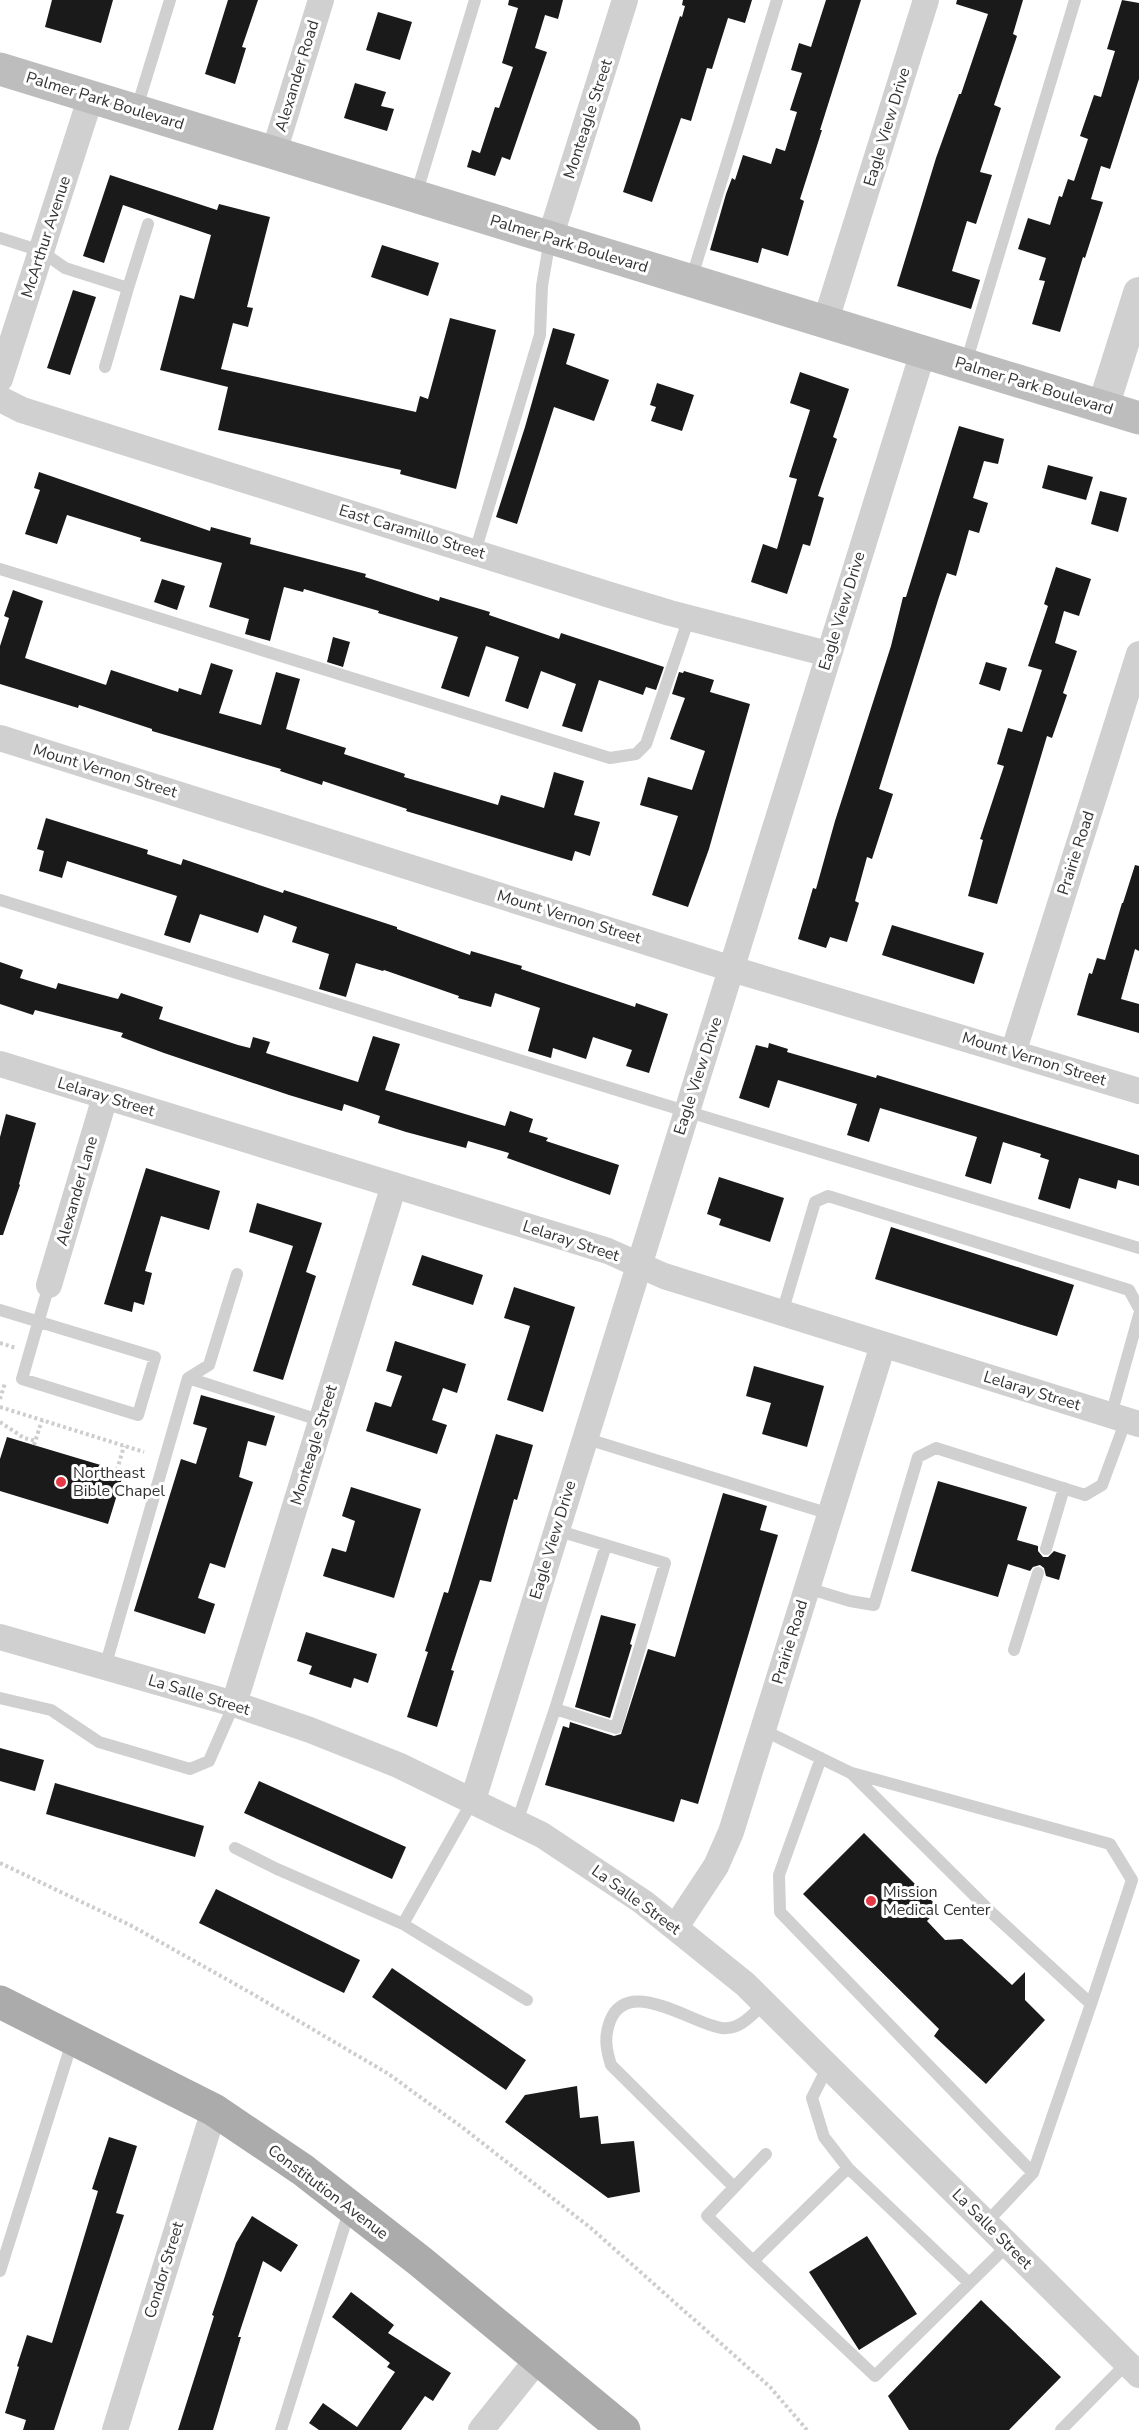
<svg xmlns="http://www.w3.org/2000/svg" width="1139" height="2430" viewBox="0 0 1139 2430" font-family="'Nunito Sans',sans-serif">
	<style>
		.building { fill: #1a1a1a }
		.lines { fill: none; stroke-linecap: round; stroke-linejoin: round }
		.path { stroke: #cdcdcd; stroke-width: 4; stroke-dasharray: 3 3; stroke-linecap: butt }
		.service { stroke: #d0d0d0; stroke-width: 12 }
		.minor { stroke: #d0d0d0; stroke-width: 26 }
		.tertiary { stroke: #d0d0d0; stroke-width: 32 }
		.secondary { stroke: #bdbdbd; stroke-width: 33 }
		.primary { stroke: #ababab; stroke-width: 33 }
		.poi-dot { fill: #e63946; stroke: #fff; stroke-width: 2 }
		.labels { text-anchor: middle; dominant-baseline: central; stroke-width: 6; stroke-linejoin: round; paint-order: stroke }
		.street-label { font-size: 16px; fill: #333; stroke: #fff }
		.poi-label { font-size: 16px; fill: #333; stroke: #fff; text-anchor: start }
	</style>
	<rect width="100%" height="100%" fill="#fff"/>
	<path class="building" d="M 52,0 L 113,0 L 101,43 L 45,27 Z
		M 228,0 L 258,0 L 242,47 L 246,48 L 235,84 L 205,74 Z
		M 509,0 L 563,0 L 558,19 L 545,15 L 535,48 L 547,52 L 510,160 L 502,157 L 495,176 L 467,167 L 472,150 L 480,153 L 495,107 L 499,108 L 513,67 L 502,63 L 518,8 L 508,5 Z
		M 683,0 L 752,0 L 745,23 L 728,18 L 712,69 L 707,68 L 691,121 L 681,118 L 652,202 L 623,192 L 680,16 L 682,17 L 685,6 L 682,5 Z
		M 826,0 L 861,0 L 820,130 L 822,130 L 800,199 L 804,201 L 788,256 L 762,248 L 758,263 L 710,250 L 726,194 L 732,178 L 735,180 L 743,155 L 771,164 L 776,148 L 785,151 L 797,112 L 790,110 L 802,73 L 791,70 L 799,43 L 811,47 Z
		M 957,0 L 1023,0 L 1013,34 L 1017,36 L 994,105 L 1001,108 L 980,172 L 992,175 L 976,224 L 967,221 L 952,271 L 980,280 L 971,309 L 897,286 L 936,158 L 959,94 L 961,94 L 988,14 L 956,4 Z
		M 1122,0 L 1139,3 L 1139,79 L 1110,169 L 1101,166 L 1091,199 L 1103,202 L 1085,258 L 1083,257 L 1060,332 L 1032,324 L 1045,281 L 1039,280 L 1046,258 L 1018,249 L 1028,218 L 1050,225 L 1059,196 L 1062,197 L 1068,179 L 1074,181 L 1088,139 L 1080,136 L 1094,95 L 1101,97 L 1115,51 L 1107,49 Z
		M 378,12 L 412,22 L 400,60 L 366,50 Z
		M 355,83 L 386,92 L 381,106 L 394,109 L 387,131 L 344,118 Z
		M 110,175 L 217,210 L 219,204 L 270,217 L 247,307 L 253,308 L 248,327 L 233,323 L 221,369 L 416,412 L 420,396 L 428,399 L 450,318 L 496,330 L 456,489 L 400,474 L 401,470 L 218,430 L 228,387 L 160,370 L 180,295 L 194,299 L 211,235 L 123,205 L 104,263 L 83,256 Z
		M 382,245 L 439,263 L 428,296 L 371,277 Z
		M 73,290 L 96,297 L 70,375 L 47,368 Z
		M 553,328 L 575,334 L 566,364 L 609,380 L 594,421 L 554,407 L 517,524 L 496,517 L 525,427 Z
		M 800,372 L 849,389 L 833,437 L 837,439 L 818,496 L 824,498 L 810,546 L 803,544 L 787,594 L 751,582 L 763,544 L 777,549 L 797,479 L 789,477 L 810,410 L 790,403 Z
		M 657,383 L 694,395 L 682,431 L 651,421 L 656,407 L 650,405 Z
		M 959,426 L 1004,439 L 998,464 L 984,461 L 973,498 L 988,503 L 979,533 L 969,530 L 956,576 L 947,573 L 939,597 L 879,789 L 893,794 L 872,859 L 867,857 L 855,901 L 859,903 L 847,942 L 830,937 L 826,948 L 798,939 L 813,888 L 816,889 L 835,821 L 891,646 L 903,597 L 906,597 Z
		M 1048,465 L 1093,477 L 1086,500 L 1042,488 Z
		M 39,472 L 210,531 L 211,527 L 251,538 L 250,544 L 366,574 L 365,577 L 439,601 L 440,597 L 490,612 L 489,615 L 559,639 L 561,633 L 664,667 L 656,690 L 646,687 L 643,695 L 599,680 L 582,732 L 562,726 L 576,684 L 541,671 L 528,709 L 505,701 L 519,657 L 486,646 L 469,697 L 441,688 L 458,637 L 378,613 L 379,611 L 304,589 L 303,592 L 284,587 L 270,641 L 245,634 L 249,619 L 209,607 L 222,563 L 140,541 L 141,538 L 67,515 L 57,544 L 25,534 L 40,490 L 34,488 Z
		M 1100,491 L 1127,498 L 1118,532 L 1091,524 Z
		M 1056,567 L 1091,579 L 1079,616 L 1064,611 L 1055,643 L 1077,651 L 1063,693 L 1067,695 L 1052,738 L 1047,736 L 997,904 L 968,896 L 983,840 L 980,839 L 1004,766 L 997,764 L 1008,728 L 1022,732 L 1042,670 L 1028,666 L 1048,606 L 1044,604 Z
		M 162,579 L 185,586 L 177,610 L 154,602 Z
		M 13,590 L 43,601 L 25,658 L 106,685 L 111,670 L 178,692 L 179,688 L 201,695 L 211,663 L 233,670 L 219,713 L 261,725 L 276,672 L 300,679 L 286,729 L 346,748 L 344,754 L 405,774 L 404,777 L 498,805 L 501,795 L 544,808 L 554,772 L 584,781 L 574,815 L 600,822 L 590,856 L 575,851 L 572,861 L 406,811 L 407,809 L 323,781 L 322,785 L 280,771 L 281,769 L 152,731 L 152,729 L 79,705 L 78,708 L 0,684 L 0,646 L 9,618 L 4,616 Z
		M 333,637 L 350,642 L 343,667 L 327,662 Z
		M 986,662 L 1007,668 L 1000,691 L 979,684 Z
		M 684,671 L 714,680 L 710,692 L 750,704 L 709,849 L 688,907 L 652,895 L 678,816 L 640,805 L 648,777 L 692,790 L 705,751 L 670,739 L 685,698 L 672,694 L 679,672 L 683,673 Z
		M 46,818 L 148,850 L 147,854 L 181,865 L 183,859 L 283,893 L 284,890 L 397,927 L 397,929 L 470,955 L 471,951 L 522,966 L 521,969 L 635,1007 L 636,1003 L 668,1014 L 649,1073 L 626,1066 L 632,1050 L 593,1037 L 586,1059 L 553,1048 L 551,1058 L 528,1051 L 540,1008 L 495,993 L 491,1007 L 458,998 L 459,996 L 384,970 L 383,971 L 356,963 L 346,997 L 319,989 L 329,954 L 292,942 L 297,927 L 264,915 L 258,933 L 200,914 L 190,943 L 164,935 L 177,896 L 67,861 L 62,878 L 39,871 L 44,851 L 37,849 Z
		M 1135,865 L 1139,866 L 1139,951 L 1135,949 L 1121,999 L 1139,1004 L 1139,1033 L 1077,1015 L 1089,973 L 1092,974 L 1097,958 L 1105,960 L 1122,903 L 1123,903 Z
		M 892,925 L 984,953 L 974,984 L 882,955 Z
		M 0,962 L 23,970 L 20,978 L 56,989 L 58,983 L 118,999 L 121,993 L 163,1007 L 159,1019 L 238,1045 L 250,1048 L 253,1037 L 270,1042 L 266,1053 L 358,1082 L 373,1036 L 400,1044 L 385,1090 L 505,1126 L 510,1111 L 533,1119 L 529,1132 L 548,1138 L 546,1141 L 619,1165 L 610,1195 L 507,1158 L 509,1153 L 468,1141 L 466,1148 L 406,1132 L 378,1123 L 380,1116 L 344,1104 L 342,1111 L 289,1095 L 164,1053 L 121,1037 L 123,1033 L 35,1010 L 33,1015 L 0,1004 Z
		M 769,1043 L 788,1049 L 787,1052 L 876,1078 L 877,1075 L 1139,1155 L 1139,1186 L 1118,1180 L 1116,1189 L 1079,1178 L 1070,1209 L 1038,1199 L 1049,1160 L 1040,1157 L 1041,1154 L 1003,1142 L 991,1184 L 965,1176 L 977,1137 L 880,1108 L 869,1142 L 847,1135 L 857,1104 L 778,1080 L 769,1108 L 739,1098 L 756,1045 L 768,1048 Z
		M 6,1114 L 36,1123 L 19,1184 L 20,1185 L 3,1235 L 0,1235 L 0,1137 Z
		M 146,1168 L 220,1191 L 209,1230 L 161,1216 L 145,1271 L 152,1273 L 144,1305 L 134,1302 L 132,1312 L 104,1304 Z
		M 719,1177 L 784,1198 L 770,1242 L 719,1225 L 721,1219 L 707,1214 Z
		M 257,1203 L 322,1223 L 306,1272 L 316,1276 L 283,1380 L 253,1371 L 293,1246 L 249,1232 Z
		M 891,1227 L 1074,1285 L 1057,1336 L 875,1279 Z
		M 422,1255 L 483,1275 L 473,1305 L 412,1285 Z
		M 514,1287 L 575,1307 L 543,1412 L 507,1400 L 530,1326 L 504,1318 Z
		M 395,1341 L 466,1364 L 457,1393 L 443,1388 L 432,1420 L 447,1425 L 437,1454 L 366,1431 L 375,1402 L 391,1407 L 402,1376 L 386,1371 Z
		M 754,1366 L 824,1386 L 807,1447 L 762,1434 L 771,1403 L 746,1396 Z
		M 201,1395 L 275,1416 L 266,1446 L 248,1441 L 239,1477 L 253,1482 L 225,1568 L 210,1563 L 198,1598 L 215,1604 L 205,1634 L 134,1611 L 181,1459 L 196,1464 L 207,1428 L 193,1424 Z
		M 496,1434 L 533,1445 L 517,1500 L 514,1499 L 491,1582 L 480,1580 L 451,1670 L 454,1671 L 437,1727 L 407,1717 L 428,1652 L 425,1651 L 444,1592 L 448,1593 Z
		M 7,1437 L 124,1472 L 108,1524 L 0,1491 L 0,1459 Z
		M 938,1481 L 1027,1507 L 1017,1540 L 1038,1546 L 1038,1551 L 1043,1557 L 1048,1557 L 1054,1551 L 1066,1555 L 1059,1580 L 1046,1576 L 1044,1568 L 1040,1565 L 1033,1567 L 1030,1571 L 1008,1564 L 998,1597 L 911,1571 Z
		M 351,1487 L 421,1509 L 394,1598 L 323,1576 L 332,1548 L 346,1552 L 355,1521 L 342,1516 Z
		M 723,1493 L 767,1506 L 760,1530 L 778,1535 L 698,1804 L 681,1799 L 674,1822 L 545,1785 L 563,1726 L 569,1728 L 570,1722 L 614,1736 L 621,1734 L 648,1649 L 675,1657 Z
		M 601,1615 L 636,1624 L 630,1644 L 632,1645 L 610,1718 L 575,1707 Z
		M 306,1632 L 377,1654 L 368,1683 L 354,1678 L 351,1688 L 309,1674 L 312,1666 L 297,1661 Z
		M 0,1748 L 44,1760 L 35,1791 L 0,1781 Z
		M 259,1781 L 406,1847 L 392,1879 L 244,1813 Z
		M 55,1783 L 204,1826 L 195,1857 L 46,1814 Z
		M 864,1833 L 939,1908 L 927,1921 L 945,1940 L 962,1939 L 1012,1985 L 1025,1972 L 1025,2000 L 1045,2020 L 986,2084 L 934,2036 L 939,2029 L 803,1894 Z
		M 216,1889 L 360,1960 L 344,1993 L 199,1923 Z
		M 392,1968 L 526,2060 L 506,2090 L 372,1997 Z
		M 577,2086 L 580,2118 L 598,2116 L 601,2144 L 634,2141 L 640,2192 L 608,2198 L 505,2122 L 525,2095 Z
		M 109,2137 L 137,2146 L 116,2213 L 124,2215 L 54,2430 L 23,2430 L 26,2420 L 5,2413 L 19,2367 L 17,2366 L 27,2335 L 52,2343 L 98,2191 L 92,2189 Z
		M 252,2216 L 298,2245 L 281,2272 L 263,2261 L 238,2337 L 241,2337 L 213,2430 L 178,2430 L 214,2316 L 212,2315 L 236,2243 Z
		M 867,2236 L 917,2314 L 859,2350 L 809,2272 Z
		M 351,2292 L 394,2325 L 388,2333 L 451,2373 L 433,2401 L 425,2396 L 401,2430 L 319,2430 L 309,2423 L 323,2403 L 357,2427 L 395,2372 L 387,2367 L 390,2363 L 332,2317 Z
		M 981,2300 L 1061,2377 L 1009,2430 L 909,2430 L 888,2396 Z"/>
	<g class="lines">
		<path class="path" d="M 0,1343 L 16,1348
			M 0,1399 L 5,1383
			M 0,1407 L 144,1452
			M 0,1422 L 24,1438 L 36,1441
			M 34,1445 L 42,1420
			M 117,1470 L 124,1446
			M 0,1863 L 130,1925 L 251,1993 L 387,2073 L 462,2127 L 592,2229 L 770,2387 L 807,2430"/>
		<path class="service" d="M 136,111 L 170,0
			M 416,195 L 475,0
			M 0,238 L 41,251 L 65,268 L 128,288 L 105,367
			M 691,280 L 777,0
			M 128,288 L 148,224
			M 966,363 L 1075,0
			M 475,552 L 540,335 L 542,286 L 550,239
			M 0,569 L 610,758 L 636,754 L 646,744 L 689,618
			M 0,900 L 659,1103 L 1139,1248
			M 0,1310 L 155,1357 L 138,1415 L 22,1379 L 49,1285
			M 782,1313 L 815,1202 L 828,1196 L 1129,1290 L 1139,1308
			M 188,1378 L 322,1421
			M 1111,1415 L 1139,1315
			M 584,1438 L 830,1514
			M 1046,1549 L 1064,1488
			M 807,1588 L 850,1601 L 874,1605 L 918,1457 L 936,1448 L 1085,1495 L 1102,1485 L 1126,1420
			M 1014,1650 L 1038,1573
			M 105,1667 L 188,1378 L 209,1365 L 237,1274
			M 0,1698 L 51,1710 L 99,1742 L 190,1769 L 209,1761 L 234,1704
			M 555,1709 L 616,1728 L 665,1563 L 556,1530
			M 763,1730 L 851,1773 L 993,1914 L 1091,2004 L 1033,2173 L 986,2223
			M 821,1758 L 779,1875 L 780,1912 L 1033,2173
			M 852,1773 L 1110,1844 L 1132,1880 L 1091,2004
			M 473,1800 L 403,1924 L 527,2000
			M 517,1822 L 555,1709 L 606,1545
			M 235,1848 L 277,1869 L 403,1924
			M 828,2066 L 812,2098 L 824,2137 L 848,2168 L 969,2283
			M 848,2168 L 753,2261 L 875,2376 L 1008,2245
			M 734,2187 L 611,2065 C 606,2049 604,2037 610,2021 C 628,1975 692,2024 722,2028 C 741,2030 752,2014 765,2003
			M 753,2261 L 707,2216 L 766,2154
			M 0,2271 L 73,2039
			M 281,2430 L 350,2208
			M 1061,2430 L 1127,2363"/>
		<path class="minor" d="M 274,152 L 321,0
			M 550,238 L 625,0
			M 825,323 L 926,0
			M 0,379 L 91,96
			M 0,399 L 22,410 L 610,595 L 670,613 L 828,654
			M 0,738 L 732,969 L 1139,1091
			M 1013,1053 L 1139,654
			M 0,1064 L 608,1251 L 664,1276 L 1139,1424
			M 49,1285 L 105,1097
			M 0,1637 L 234,1704 L 310,1730 L 398,1765 L 542,1835 L 643,1902 L 745,1984 L 1139,2375
			M 234,1704 L 394,1185
			M 473,1800 L 923,352
			M 675,1928 L 716,1866 L 731,1832 L 883,1345
			M 115,2430 L 214,2110
			M 481,2430 L 538,2359"/>
		<path class="tertiary" d="M 1103,407 L 1139,293"/>
		<path class="secondary" d="M 0,69 L 1139,418"/>
		<path class="primary" d="M 0,2002 L 214,2110 L 303,2170 L 421,2262 L 624,2430"/>
	</g>
	<g class="poi-dot">
		<circle cx="61" cy="1482" r="6"/>
		<circle cx="871" cy="1901" r="6"/>
	</g>
	<g class="labels">
		<g class="street-label">
			<text transform="translate(297 76) rotate(-73)">Alexander Road</text>
			<text transform="translate(105 101) rotate(17)">Palmer Park Boulevard</text>
			<text transform="translate(588 119) rotate(-72)">Monteagle Street</text>
			<text transform="translate(887 127) rotate(-73)">Eagle View Drive</text>
			<text transform="translate(46 237) rotate(-72)">McArthur Avenue</text>
			<text transform="translate(569 244) rotate(17)">Palmer Park Boulevard</text>
			<text transform="translate(1034 386) rotate(17)">Palmer Park Boulevard</text>
			<text transform="translate(412 532) rotate(17)">East Caramillo Street</text>
			<text transform="translate(842 611) rotate(-73)">Eagle View Drive</text>
			<text transform="translate(105 771) rotate(17)">Mount Vernon Street</text>
			<text transform="translate(1076 853) rotate(-72)">Prairie Road</text>
			<text transform="translate(569 917) rotate(17)">Mount Vernon Street</text>
			<text transform="translate(1034 1059) rotate(17)">Mount Vernon Street</text>
			<text transform="translate(698 1076) rotate(-72)">Eagle View Drive</text>
			<text transform="translate(106 1097) rotate(17)">Lelaray Street</text>
			<text transform="translate(77 1191) rotate(-74)">Alexander Lane</text>
			<text transform="translate(571 1241) rotate(18)">Lelaray Street</text>
			<text transform="translate(1032 1391) rotate(17)">Lelaray Street</text>
			<text transform="translate(314 1445) rotate(-73)">Monteagle Street</text>
			<text transform="translate(553 1540) rotate(-73)">Eagle View Drive</text>
			<text transform="translate(790 1642) rotate(-73)">Prairie Road</text>
			<text transform="translate(199 1695) rotate(17)">La Salle Street</text>
			<text transform="translate(636 1900) rotate(36)">La Salle Street</text>
			<text transform="translate(328 2192) rotate(37)">Constitution Avenue</text>
			<text transform="translate(992 2229) rotate(45)">La Salle Street</text>
			<text transform="translate(164 2270) rotate(-73)">Condor Street</text>
		</g>
		<g class="poi-label">
			<text x="73" y="1473">Northeast<tspan x="73" dy="18">Bible Chapel</tspan></text>
			<text x="883" y="1892">Mission<tspan x="883" dy="18">Medical Center</tspan></text>
		</g>
	</g>
</svg>
